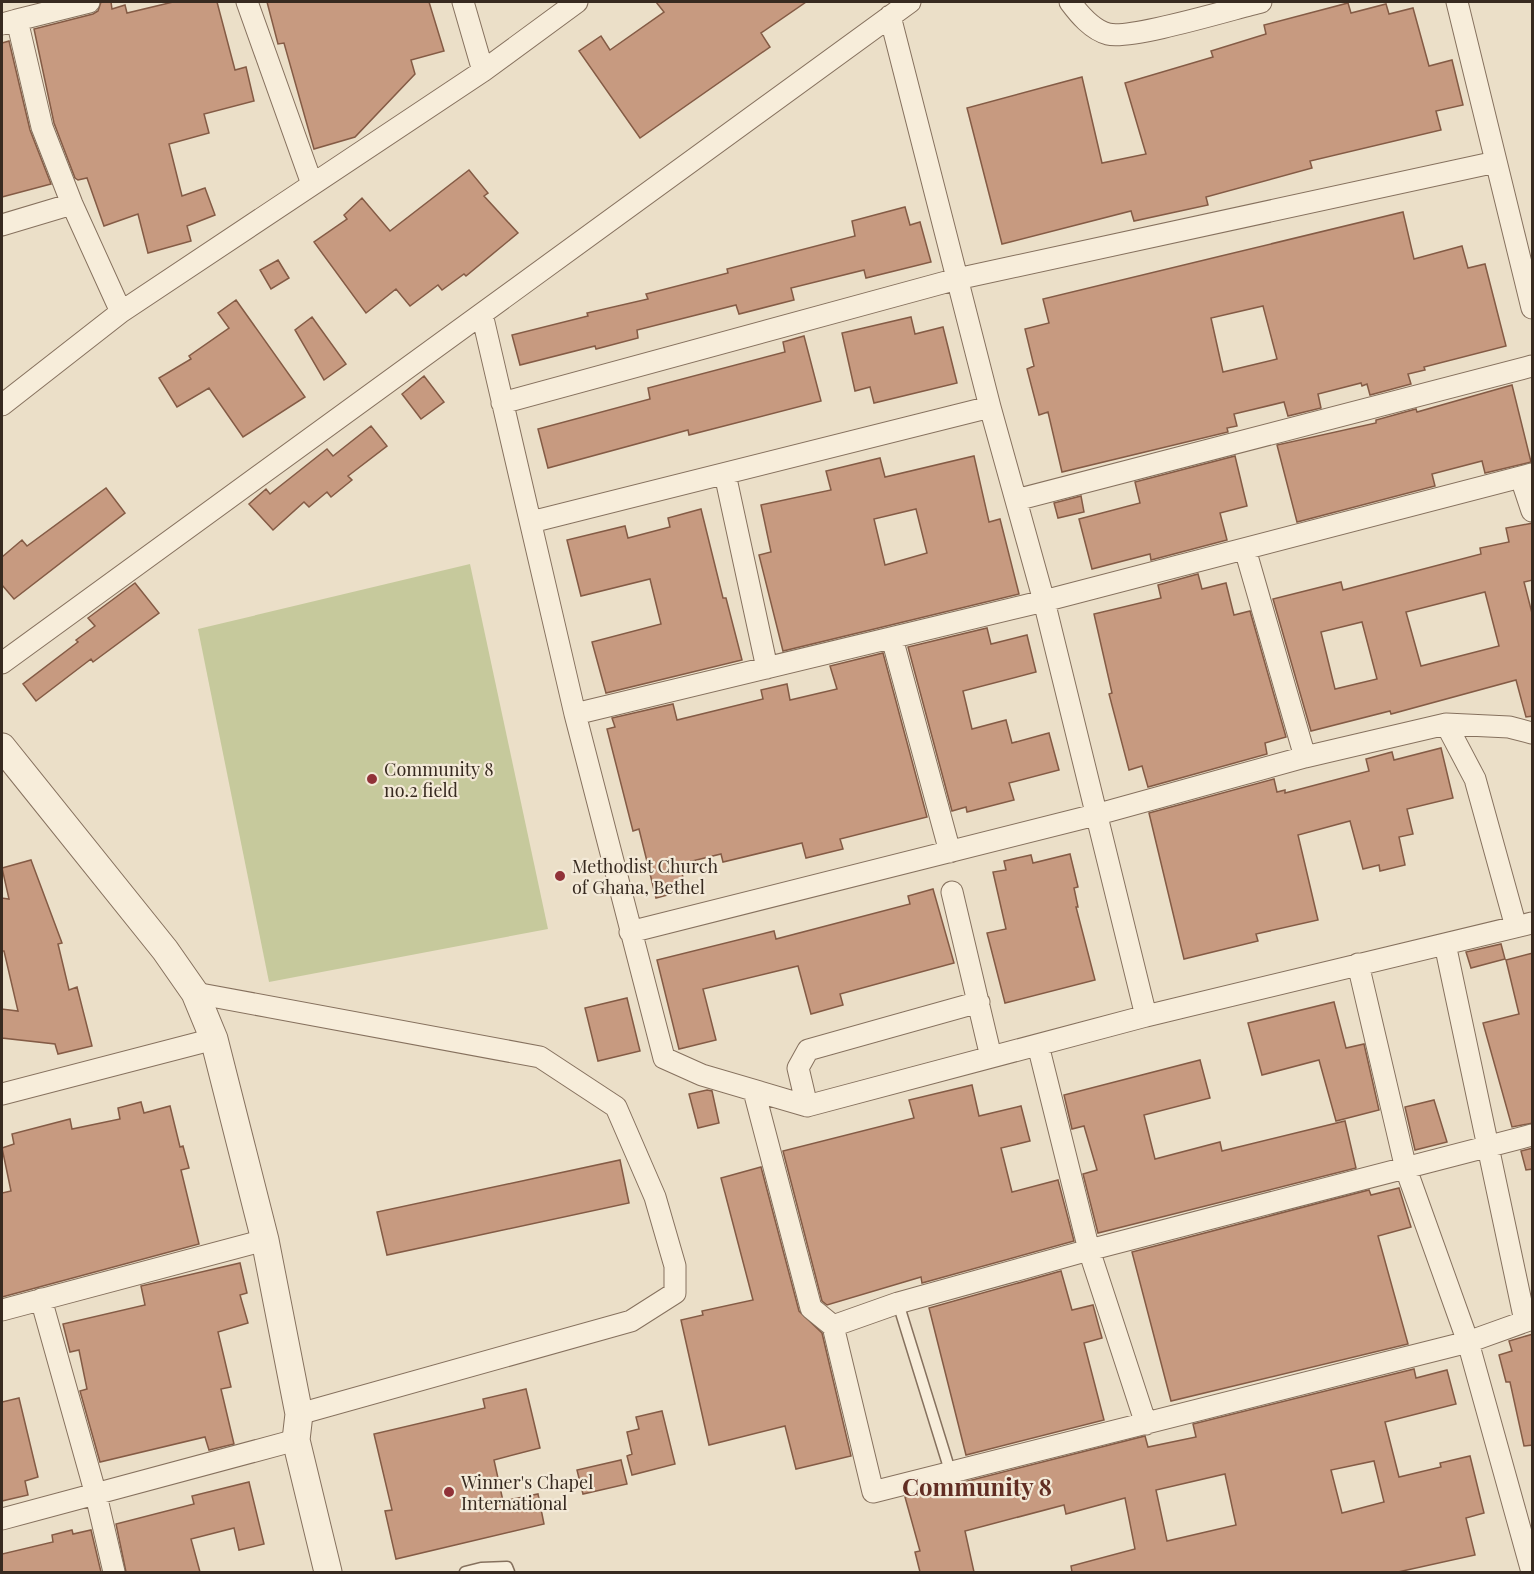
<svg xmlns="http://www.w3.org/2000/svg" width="1534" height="1574" viewBox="0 0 1534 1574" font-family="'Playfair Display',serif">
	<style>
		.green { fill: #c6c99c }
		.building { fill: #c79a80; stroke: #845b45; stroke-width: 1.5; fill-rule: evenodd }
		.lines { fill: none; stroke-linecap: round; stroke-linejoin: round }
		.service-casing { stroke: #86715e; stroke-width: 13 }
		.minor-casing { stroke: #86715e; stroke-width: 23 }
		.tertiary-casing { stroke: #86715e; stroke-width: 29 }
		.service { stroke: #f7edda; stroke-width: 10 }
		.minor { stroke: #f7edda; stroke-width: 21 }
		.tertiary { stroke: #f7edda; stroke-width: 27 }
		.poi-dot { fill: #913238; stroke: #f3e9d7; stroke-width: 2 }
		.labels { text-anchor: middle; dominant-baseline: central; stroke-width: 4.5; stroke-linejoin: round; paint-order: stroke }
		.poi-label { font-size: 18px; fill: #372a20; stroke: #f3e9d7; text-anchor: start }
		.district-label { font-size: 24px; font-weight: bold; fill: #612d23; stroke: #f3e9d7 }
	</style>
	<rect width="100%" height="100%" fill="#ebdfc8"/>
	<path class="green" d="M 470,564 L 548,929 L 269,982 L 198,629 Z"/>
	<path class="building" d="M 101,2 L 111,2 L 112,9 L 125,5 L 127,13 L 173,2 L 217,2 L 235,70 L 246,67 L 254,101 L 204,114 L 209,133 L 169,144 L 182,196 L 205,188 L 215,215 L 187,226 L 191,241 L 148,253 L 138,214 L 104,226 L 87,178 L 78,180 L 75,178 L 54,123 L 34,29 L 93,14 L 98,11 Z
		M 267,2 L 429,2 L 444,51 L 411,60 L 415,74 L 355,137 L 314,149 L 284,43 L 278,44 Z
		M 656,2 L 806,2 L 761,33 L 770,47 L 640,138 L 579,51 L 601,36 L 610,50 L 664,12 Z
		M 1348,3 L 1351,13 L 1386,4 L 1389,14 L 1413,8 L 1429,66 L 1452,60 L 1463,105 L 1436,111 L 1441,130 L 1310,161 L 1312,168 L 1206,197 L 1208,205 L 1134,221 L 1131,211 L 1002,244 L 967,108 L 1082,77 L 1102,163 L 1146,154 L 1125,83 L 1213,57 L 1211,51 L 1266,34 L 1264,25 Z
		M 9,41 L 30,130 L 51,184 L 2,197 L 2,43 Z
		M 469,170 L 488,193 L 484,196 L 518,233 L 466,276 L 464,274 L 442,290 L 438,285 L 410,306 L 396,289 L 366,313 L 314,242 L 347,219 L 344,215 L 362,198 L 390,231 Z
		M 905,207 L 910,225 L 920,222 L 931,262 L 866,278 L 864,270 L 791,288 L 794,300 L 739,314 L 736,305 L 637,330 L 638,338 L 596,349 L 595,346 L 520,365 L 512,335 L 588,316 L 587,313 L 648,299 L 646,294 L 728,273 L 727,269 L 855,236 L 852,221 Z
		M 1403,212 L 1414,259 L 1462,246 L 1468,268 L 1485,264 L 1506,346 L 1424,367 L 1425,370 L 1408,374 L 1411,384 L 1370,395 L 1367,384 L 1362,386 L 1361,383 L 1318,394 L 1321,408 L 1288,416 L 1284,402 L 1234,414 L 1237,426 L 1227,428 L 1228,432 L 1062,472 L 1048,412 L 1039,415 L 1027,369 L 1034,366 L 1025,329 L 1049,323 L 1043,299 ZM 1263,306 L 1277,359 L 1223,372 L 1211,318 Z
		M 278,260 L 289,278 L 271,289 L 260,270 Z
		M 236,300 L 305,397 L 243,437 L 209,388 L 177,407 L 159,378 L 191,359 L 189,356 L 229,328 L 218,313 Z
		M 312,317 L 346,364 L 324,380 L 295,330 Z
		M 911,317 L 915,334 L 943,327 L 957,383 L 874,403 L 870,387 L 855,391 L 842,333 Z
		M 804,336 L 821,401 L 689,435 L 688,430 L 548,468 L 538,429 L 650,399 L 648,388 L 785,352 L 783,342 Z
		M 424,376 L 444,402 L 421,419 L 402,394 Z
		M 1512,385 L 1531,462 L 1485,473 L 1482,461 L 1432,474 L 1435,486 L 1297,522 L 1277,445 L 1376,423 L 1376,420 L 1416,409 L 1417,412 Z
		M 371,426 L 387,446 L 348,476 L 352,480 L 331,497 L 327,492 L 309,507 L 304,502 L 273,530 L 249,504 L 266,489 L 270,494 L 327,449 L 333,456 Z
		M 974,456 L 989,522 L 1000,519 L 1019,594 L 783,651 L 759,555 L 771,552 L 761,505 L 831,490 L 826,471 L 880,458 L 885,477 ZM 916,509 L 927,553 L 885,565 L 874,519 Z
		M 1235,456 L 1247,506 L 1220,513 L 1227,540 L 1151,560 L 1150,554 L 1092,569 L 1079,519 L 1140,503 L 1135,482 Z
		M 106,488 L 125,513 L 14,599 L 2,585 L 2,557 L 22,540 L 27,546 Z
		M 1081,496 L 1084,512 L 1058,518 L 1054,503 Z
		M 701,509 L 723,598 L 726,598 L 742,660 L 606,693 L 592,642 L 661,624 L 650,579 L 581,596 L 567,540 L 625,526 L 628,538 L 670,527 L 668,518 Z
		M 1533,523 L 1533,580 L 1524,582 L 1533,617 L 1533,716 L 1526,717 L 1516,680 L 1391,714 L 1390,711 L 1311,731 L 1273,599 L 1341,582 L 1343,590 L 1481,554 L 1480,548 L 1509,542 L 1506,528 ZM 1485,592 L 1499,646 L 1421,666 L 1406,612 ZM 1362,622 L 1377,679 L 1335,689 L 1321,632 Z
		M 1198,574 L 1202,589 L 1226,583 L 1234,615 L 1250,611 L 1286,737 L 1265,743 L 1267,754 L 1148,787 L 1142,766 L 1129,770 L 1109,694 L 1112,693 L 1094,614 L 1161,598 L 1158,585 Z
		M 135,583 L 159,613 L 93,662 L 91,659 L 36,701 L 23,684 L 78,642 L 76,640 L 95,626 L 88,618 Z
		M 987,628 L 991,644 L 1027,635 L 1036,672 L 963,691 L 972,729 L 1006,720 L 1012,743 L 1049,733 L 1059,770 L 1009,783 L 1014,800 L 967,812 L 966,807 L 952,811 L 908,647 Z
		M 883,653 L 927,817 L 840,839 L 843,849 L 806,858 L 802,843 L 723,862 L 721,854 L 680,864 L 686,890 L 656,898 L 639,829 L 633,831 L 607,729 L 615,727 L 612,718 L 673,704 L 677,720 L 763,699 L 761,690 L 787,684 L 790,700 L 837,689 L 830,666 Z
		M 1441,748 L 1453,798 L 1407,809 L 1413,834 L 1399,837 L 1405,865 L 1380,871 L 1379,865 L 1363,869 L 1350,821 L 1298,835 L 1318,920 L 1256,934 L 1258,941 L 1184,959 L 1149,813 L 1274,779 L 1277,792 L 1285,790 L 1285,793 L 1369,771 L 1366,759 L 1392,752 L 1394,760 Z
		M 1070,854 L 1078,887 L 1074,888 L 1078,907 L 1076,907 L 1095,980 L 1005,1003 L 987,933 L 1006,929 L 993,872 L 1006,870 L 1004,861 L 1031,855 L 1033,863 Z
		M 31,860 L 62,943 L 58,944 L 69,990 L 77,987 L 92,1046 L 58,1054 L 55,1044 L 2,1038 L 2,1009 L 18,1011 L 4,951 L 2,951 L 2,898 L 9,899 L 2,868 Z
		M 933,889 L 954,963 L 840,994 L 843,1005 L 811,1014 L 798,966 L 703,989 L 716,1040 L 679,1049 L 657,960 L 774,931 L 776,939 L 910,904 L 908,896 Z
		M 1501,944 L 1505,959 L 1471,968 L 1466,952 Z
		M 1533,953 L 1533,1123 L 1512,1127 L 1483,1023 L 1519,1014 L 1506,960 Z
		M 627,998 L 640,1051 L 598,1061 L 585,1008 Z
		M 1334,1002 L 1346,1048 L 1364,1044 L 1379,1110 L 1336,1121 L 1319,1060 L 1262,1075 L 1248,1023 Z
		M 1200,1060 L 1210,1098 L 1144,1115 L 1155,1159 L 1220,1142 L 1222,1151 L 1345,1121 L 1356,1168 L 1098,1233 L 1083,1174 L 1097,1170 L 1084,1126 L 1072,1129 L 1064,1095 Z
		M 972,1085 L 979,1116 L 1021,1106 L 1030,1141 L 1001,1148 L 1012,1192 L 1058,1180 L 1074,1241 L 922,1283 L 921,1277 L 827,1305 L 822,1301 L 783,1151 L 914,1118 L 909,1100 Z
		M 707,1090 L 712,1091 L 719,1123 L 698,1128 L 689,1094 Z
		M 1434,1100 L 1447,1142 L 1415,1150 L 1405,1107 Z
		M 141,1102 L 144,1113 L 170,1106 L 180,1147 L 183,1146 L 189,1168 L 181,1170 L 199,1244 L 2,1297 L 2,1193 L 11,1191 L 2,1148 L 14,1144 L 12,1134 L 70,1119 L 72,1129 L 120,1119 L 118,1108 Z
		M 1533,1148 L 1533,1169 L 1526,1170 L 1521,1151 Z
		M 620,1160 L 629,1203 L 387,1255 L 377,1212 Z
		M 761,1167 L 799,1311 L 822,1333 L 851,1456 L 796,1469 L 785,1426 L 709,1445 L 681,1320 L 703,1315 L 702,1311 L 753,1300 L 721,1178 Z
		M 1399,1188 L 1411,1227 L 1378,1236 L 1408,1344 L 1171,1401 L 1132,1252 L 1369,1190 L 1371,1195 Z
		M 240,1263 L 247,1293 L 240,1295 L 248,1323 L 218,1332 L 231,1387 L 221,1389 L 234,1444 L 209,1450 L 205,1437 L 100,1462 L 80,1391 L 87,1389 L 79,1350 L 70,1352 L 63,1324 L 145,1305 L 141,1286 Z
		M 1061,1271 L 1072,1310 L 1093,1305 L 1102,1338 L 1084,1343 L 1104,1420 L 966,1455 L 929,1308 Z
		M 1533,1334 L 1533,1445 L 1524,1446 L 1510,1382 L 1506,1382 L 1499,1355 L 1512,1351 L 1509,1341 Z
		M 1414,1369 L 1416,1378 L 1447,1370 L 1456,1404 L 1385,1422 L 1399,1477 L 1441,1467 L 1440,1463 L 1470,1456 L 1484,1513 L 1466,1518 L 1475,1555 L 1398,1572 L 1072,1572 L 1071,1566 L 1135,1549 L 1125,1498 L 1066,1514 L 1064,1505 L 965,1531 L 974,1572 L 920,1572 L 915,1552 L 920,1551 L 905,1497 L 1145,1436 L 1148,1447 L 1196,1437 L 1193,1424 ZM 1374,1461 L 1384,1502 L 1342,1513 L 1331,1470 ZM 1225,1474 L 1236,1525 L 1167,1541 L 1156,1490 Z
		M 526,1389 L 540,1448 L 494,1460 L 503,1501 L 538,1494 L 544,1524 L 396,1559 L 385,1511 L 392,1510 L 374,1434 L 485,1408 L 483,1399 Z
		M 19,1398 L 38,1477 L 25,1481 L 28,1495 L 2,1501 L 2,1402 Z
		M 662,1411 L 675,1464 L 632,1475 L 627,1456 L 632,1454 L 627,1432 L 639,1429 L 636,1417 Z
		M 621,1460 L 627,1484 L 583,1494 L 577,1470 Z
		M 249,1482 L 264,1544 L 239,1550 L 234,1528 L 191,1539 L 200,1572 L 126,1572 L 116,1524 L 194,1504 L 192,1496 Z
		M 72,1530 L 73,1534 L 91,1530 L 101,1572 L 2,1572 L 2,1554 L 53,1542 L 52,1535 Z"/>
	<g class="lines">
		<g class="service-casing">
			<path id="service" d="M 898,1303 L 951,1474
				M 465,1572 L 481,1568 L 507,1567 L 509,1572"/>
		</g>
		<g class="minor-casing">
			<path id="minor" d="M 247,2 L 312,184
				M 463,2 L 483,71
				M 1070,2 C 1079,14 1092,30 1108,34 C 1131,40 1232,9 1261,2
				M 1457,2 L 1532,308
				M 890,16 L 990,407 L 1044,601 L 1146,1016 L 1532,923
				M 17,20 L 89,2
				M 2,24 L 17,20 L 42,127 L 72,204 L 121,312
				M 2,225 L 72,204
				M 482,314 L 575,714 L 664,1058 L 702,1075 L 807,1106 L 1146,1016
				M 502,403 L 957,279 L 1496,162
				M 2,405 L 121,312 L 483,71 L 577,2
				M 725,474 L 767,668
				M 1521,478 L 1532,511
				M 1016,500 L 1532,366
				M 531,522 L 990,407
				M 1245,549 L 1305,757
				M 892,638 L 950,852
				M 2,663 L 910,2
				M 575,714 L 1044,601 L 1532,474
				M 952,892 L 991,1057
				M 1516,927 L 1475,779 L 1446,724 L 1509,727 L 1532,733
				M 630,932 L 1095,815 L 1305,757 L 1446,724
				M 1445,944 L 1525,1321
				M 1358,964 L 1406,1169 L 1468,1342 L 1532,1572
				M 195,993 L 540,1057 L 616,1107 L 655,1197 L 675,1266 L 675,1293 L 631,1321 L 299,1414
				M 1038,1045 L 1089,1250 L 1146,1424
				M 754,1091 L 811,1308 L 833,1326 L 873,1492 L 1468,1342 L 1532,1319
				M 2,1094 L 214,1039
				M 807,1106 L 798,1068 L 808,1050 L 979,1002
				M 41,1299 L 96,1495 L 114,1572
				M 2,1310 L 265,1240
				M 833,1326 L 898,1303 L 1089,1250 L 1532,1135
				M 2,1519 L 296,1440"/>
		</g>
		<g class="tertiary-casing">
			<path id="tertiary" d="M 2,747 L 165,950 L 195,993 L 214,1039 L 265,1240 L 299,1414 L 296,1440 L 328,1572"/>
		</g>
		<use href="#service" class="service"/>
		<use href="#minor" class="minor"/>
		<use href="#tertiary" class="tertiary"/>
	</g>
	<g class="poi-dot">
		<circle cx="372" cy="779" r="6"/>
		<circle cx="560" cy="876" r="6"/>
		<circle cx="449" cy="1492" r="6"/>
	</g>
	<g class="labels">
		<g class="poi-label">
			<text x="384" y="769">Community 8<tspan x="384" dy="21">no.2 field</tspan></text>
			<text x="572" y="866">Methodist Church<tspan x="572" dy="21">of Ghana, Bethel</tspan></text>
			<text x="461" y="1482">Winner's Chapel<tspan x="461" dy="21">International</tspan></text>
		</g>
		<g class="district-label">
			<text x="977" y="1486">Community 8</text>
		</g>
	</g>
	<rect width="1534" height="1574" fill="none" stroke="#372a20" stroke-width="6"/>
</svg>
